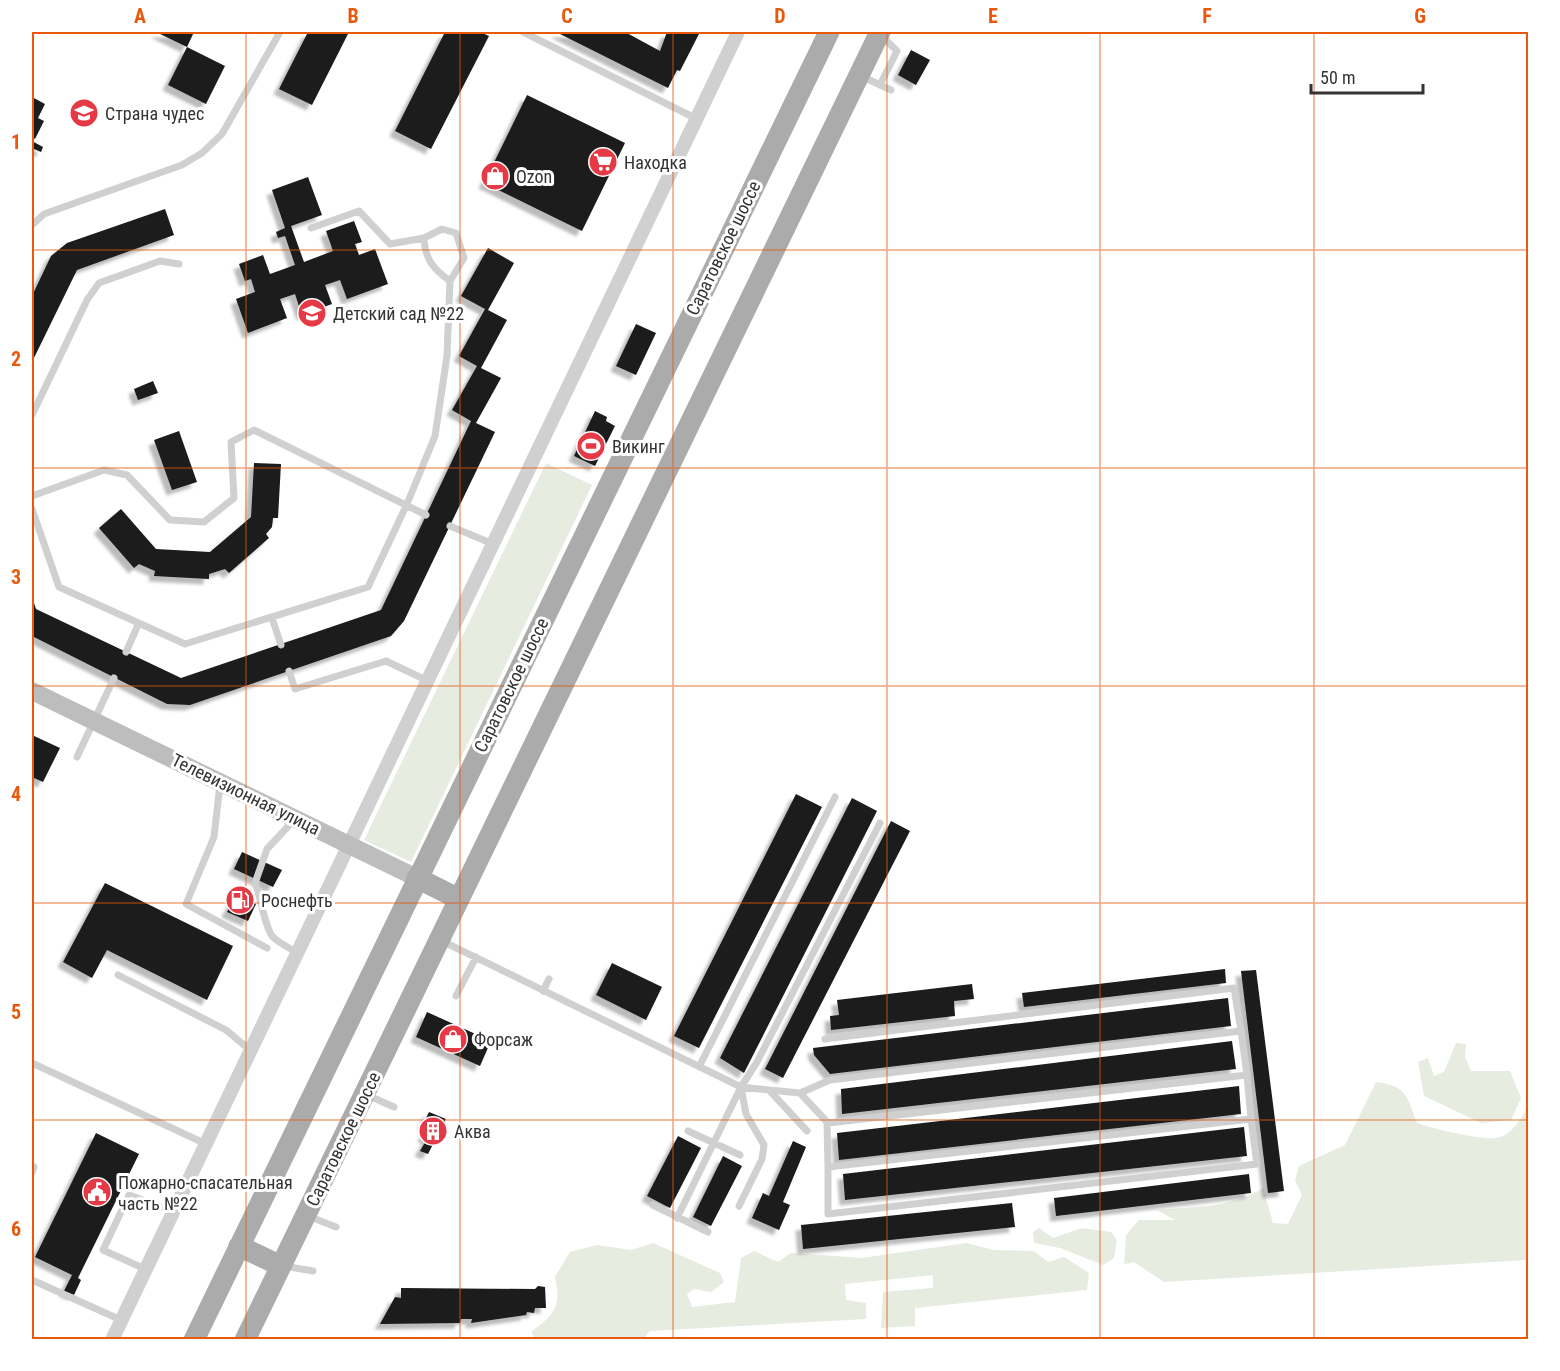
<svg xmlns="http://www.w3.org/2000/svg" width="1560" height="1371" viewBox="0 0 1560 1371" font-family="'Roboto Condensed',sans-serif">
	<style>
		.green { fill: #e6ecdf }
		.building { fill: #1a1a1a; filter: url(#shadow) }
		.lines { fill: none; stroke-linecap: round; stroke-linejoin: round }
		.lane { stroke: #d0d0d0; stroke-width: 7 }
		.street { stroke: #d0d0d0; stroke-width: 14 }
		.secondary { stroke: #bdbdbd; stroke-width: 18 }
		.primary { stroke: #ababab; stroke-width: 21 }
		.grid { fill: none; stroke: #e8590c; stroke-width: 1.5; stroke-opacity: 0.55 }
		.labels { text-anchor: middle; dominant-baseline: central; stroke-width: 6; stroke-linejoin: round; paint-order: stroke }
		.poi-label { font-size: 18px; fill: #333; stroke: #fff; text-anchor: start }
		.street-label { font-size: 18px; fill: #333; stroke: #fff }
		.neatline { fill: none; stroke: #e8590c; stroke-width: 2 }
		.grid-label { font-size: 20px; text-anchor: middle; font-weight: bold; fill: #e8590c }
	</style>
	<defs>
		<filter id="shadow"><feDropShadow dx="-5.5" dy="5.5" stdDeviation="1.5" flood-color="#0004"/></filter>
	</defs>
	<rect width="100%" height="100%" fill="#fff"/>
	<path class="green" d="M 546,463 L 592,485 L 411,862 L 364,840 Z
		M 1456,1043 L 1466,1044 L 1465,1057 L 1471,1071 L 1510,1071 L 1521,1098 L 1511,1120 L 1481,1123 L 1424,1096 L 1418,1062 L 1428,1058 L 1434,1076 L 1444,1072 Z
		M 1376,1082 C 1407,1086 1407,1096 1417,1123 C 1435,1129 1479,1140 1496,1138 C 1512,1136 1521,1118 1528,1106 L 1528,1260 L 1164,1282 L 1134,1262 L 1124,1264 L 1126,1235 L 1139,1220 L 1175,1220 L 1157,1210 C 1193,1207 1232,1208 1263,1188 L 1273,1223 L 1288,1224 L 1302,1195 L 1295,1180 L 1299,1166 L 1345,1145 Z
		M 1039,1228 L 1053,1238 L 1082,1228 L 1111,1232 L 1117,1240 L 1114,1258 L 1103,1265 L 1060,1248 L 1034,1243 L 1033,1232 Z
		M 653,1243 L 720,1273 L 724,1282 L 711,1292 L 694,1289 L 687,1294 L 692,1307 L 735,1302 L 741,1258 L 754,1251 L 778,1262 L 791,1253 L 862,1258 L 966,1243 L 994,1250 L 1034,1251 L 1048,1262 L 1064,1257 L 1089,1273 L 1087,1290 L 915,1308 L 915,1326 L 881,1328 L 883,1292 L 933,1288 L 933,1275 L 845,1284 L 846,1300 L 866,1303 L 866,1319 L 650,1331 L 643,1339 L 536,1339 L 531,1332 C 554,1315 562,1307 555,1277 L 570,1252 L 597,1245 L 631,1250 Z"/>
	<path class="building" d="M 156,32 L 194,32 L 187,47 Z
		M 308,32 L 349,32 L 312,105 L 279,89 Z
		M 445,32 L 480,32 L 489,36 L 431,149 L 395,131 Z
		M 556,32 L 625,32 L 660,51 L 667,32 L 700,32 L 680,71 L 677,70 L 668,88 Z
		M 187,47 L 225,66 L 206,104 L 168,85 Z
		M 911,50 L 930,60 L 916,85 L 898,75 Z
		M 527,95 L 625,143 L 582,231 L 484,183 Z
		M 32,97 L 45,104 L 38,118 L 44,121 L 35,139 L 32,137 Z
		M 32,141 L 43,147 L 41,152 L 34,149 L 32,155 Z
		M 308,177 L 322,215 L 291,226 L 304,262 L 333,251 L 326,231 L 354,221 L 362,242 L 355,244 L 359,255 L 375,249 L 388,284 L 347,299 L 340,280 L 325,285 L 332,304 L 302,315 L 295,294 L 280,299 L 287,318 L 248,333 L 236,299 L 255,292 L 251,279 L 245,281 L 239,264 L 263,255 L 270,274 L 295,265 L 285,236 L 278,238 L 276,232 L 285,228 L 272,190 Z
		M 165,209 L 174,235 L 77,270 L 32,362 L 32,296 L 51,256 L 67,243 Z
		M 488,248 L 514,263 L 488,310 L 507,320 L 481,368 L 501,378 L 476,423 L 495,432 L 404,621 L 391,636 L 190,705 L 167,704 L 32,636 L 32,597 L 36,609 L 181,678 L 381,610 L 471,421 L 452,410 L 477,366 L 459,356 L 485,309 L 461,296 Z
		M 636,324 L 656,333 L 636,375 L 616,366 Z
		M 153,381 L 158,393 L 138,400 L 134,389 Z
		M 595,411 L 607,417 L 606,421 L 615,426 L 595,466 L 574,456 Z
		M 179,431 L 197,482 L 172,490 L 154,440 Z
		M 254,463 L 281,464 L 278,518 L 273,518 L 272,527 L 266,534 L 269,538 L 229,573 L 225,569 L 209,574 L 209,579 L 154,576 L 155,571 L 139,564 L 134,568 L 99,528 L 121,509 L 156,549 L 210,552 L 251,517 Z
		M 32,735 L 60,748 L 43,782 L 32,777 Z
		M 796,794 L 822,807 L 699,1048 L 674,1036 Z
		M 852,798 L 877,811 L 744,1073 L 720,1058 Z
		M 891,821 L 910,831 L 783,1078 L 765,1069 Z
		M 242,852 L 282,870 L 273,887 L 234,869 Z
		M 105,883 L 233,946 L 207,1000 L 107,950 L 92,978 L 63,962 Z
		M 236,894 L 256,904 L 248,921 L 227,912 Z
		M 612,963 L 662,987 L 646,1020 L 596,995 Z
		M 1225,969 L 1226,983 L 1024,1007 L 1022,993 Z
		M 1256,970 L 1284,1191 L 1268,1193 L 1241,971 Z
		M 972,984 L 974,999 L 954,1001 L 955,1016 L 831,1030 L 830,1016 L 839,1015 L 837,1000 Z
		M 1228,998 L 1231,1026 L 830,1074 L 814,1055 L 813,1048 Z
		M 427,1012 L 491,1041 L 480,1066 L 416,1037 Z
		M 1232,1041 L 1236,1069 L 842,1114 L 841,1089 Z
		M 1239,1086 L 1241,1114 L 839,1160 L 837,1133 Z
		M 429,1112 L 446,1119 L 428,1154 L 420,1151 L 427,1139 L 423,1136 L 429,1126 L 423,1124 Z
		M 1244,1127 L 1247,1156 L 845,1200 L 843,1174 Z
		M 96,1133 L 139,1154 L 78,1278 L 81,1280 L 74,1295 L 64,1291 L 72,1275 L 35,1257 Z
		M 678,1136 L 701,1148 L 670,1208 L 647,1196 Z
		M 793,1141 L 806,1147 L 783,1202 L 790,1205 L 779,1230 L 752,1218 L 763,1193 L 769,1196 Z
		M 723,1156 L 742,1166 L 711,1226 L 693,1217 Z
		M 1249,1174 L 1251,1193 L 1056,1216 L 1054,1198 Z
		M 1012,1203 L 1015,1227 L 803,1249 L 801,1225 Z
		M 538,1286 L 545,1287 L 546,1308 L 535,1308 L 534,1313 L 527,1312 L 526,1315 L 471,1323 L 472,1319 L 461,1319 L 460,1323 L 380,1324 L 395,1297 L 401,1298 L 401,1288 L 535,1289 Z"/>
	<g class="lines">
		<path class="lane" d="M 523,32 L 697,119
			M 861,76 L 891,90
			M 880,85 L 897,51 L 881,35
			M 32,225 L 44,214 L 182,165 L 202,153 L 222,134 L 280,32
			M 424,238 C 425,259 433,269 450,281
			M 32,415 L 87,300 L 99,283 L 160,261 L 179,264
			M 32,496 L 104,470 L 127,475 L 170,520 L 204,522 L 234,498 L 231,442 L 254,430 L 426,515
			M 32,509 L 59,587 L 185,644 L 368,587 L 407,504 L 435,436 L 447,356 L 450,281 L 464,258 L 456,233 L 442,229 L 424,238 L 390,244 L 359,211 L 311,228
			M 450,526 L 493,544
			M 272,618 L 281,645
			M 126,652 L 138,625
			M 289,671 L 295,689 L 386,661 L 428,681
			M 77,757 L 114,678
			M 220,784 L 214,837 L 186,904 L 267,948
			M 294,820 L 267,849 L 255,883 C 260,895 266,931 273,937 C 279,943 290,948 297,953
			M 442,941 L 741,1087 L 677,1218
			M 118,975 L 226,1030 L 250,1050
			M 543,991 L 549,979
			M 456,996 L 476,957
			M 825,1039 L 1234,988 L 1241,1031
			M 32,1063 L 206,1144
			M 699,1067 L 835,797
			M 741,1087 L 769,1090 L 807,1131
			M 769,1090 L 800,1093 L 830,1080 L 1241,1031 L 1247,1075 L 828,1123 L 800,1093
			M 367,1095 L 394,1107
			M 827,1123 L 828,1167 L 1251,1119 L 1247,1075
			M 688,1131 L 740,1155
			M 32,1166 L 34,1167 L 32,1173
			M 828,1167 L 828,1214 L 1257,1164 L 1251,1119
			M 653,1205 L 708,1232
			M 739,1206 L 762,1159 L 764,1145 L 746,1114 L 741,1087 L 757,1062 L 880,823
			M 308,1216 L 336,1227
			M 283,1266 L 313,1271
			M 145,1269 L 103,1250 L 129,1195 L 173,1211
			M 32,1280 L 121,1320"/>
		<path class="street" d="M 112,1340 L 738,32"/>
		<path class="secondary" d="M 32,691 L 417,878"/>
		<path class="primary" d="M 417,878 L 459,899
			M 239,1246 L 281,1266
			M 194,1340 L 829,32
			M 245,1340 L 880,32"/>
	</g>
	<path class="grid" d="M 246,32 L 246,1340M 460,32 L 460,1340M 673,32 L 673,1340M 887,32 L 887,1340M 1100,32 L 1100,1340M 1314,32 L 1314,1340M 32,250 L 1528,250M 32,468 L 1528,468M 32,686 L 1528,686M 32,903 L 1528,903M 32,1120 L 1528,1120"/>
	<defs>
		<g id="school-disc" transform="scale(1.5)"><circle r="9.5" fill="#e63946" stroke="#fff"/><path d="M0-5L7-2L0 1L-7-2ZM-4 1L0 2.5L4 1V4Q0 6-4 4Z" fill="#fff"/></g>
		<g id="supermarket-disc" transform="scale(1.5)"><circle r="9.5" fill="#e63946" stroke="#fff"/><path d="M-6-5.5h2.5l.6 2H6L4.5 2H-2.5L-4.4-4H-6ZM-1.5 3.2a1.3 1.3 0 1 0 .1 0ZM3 3.2a1.3 1.3 0 1 0 .1 0Z" fill="#fff"/></g>
		<g id="shop-disc" transform="scale(1.5)"><circle r="9.5" fill="#e63946" stroke="#fff"/><path d="M-5-2.5h2.3a2.7 3.5 0 0 1 5.4 0H5L5.5 6h-11ZM-1.5-2.5h3a1.5 2.3 0 0 0-3 0Z" fill="#fff"/></g>
		<g id="stadium-disc" transform="scale(1.5)"><circle r="9.5" fill="#e63946" stroke="#fff"/><path d="M0-5a6.5 5 0 1 0 0 10a6.5 5 0 1 0 0-10ZM-3.5-1.8h7v3.6h-7Z" fill="#fff"/></g>
		<g id="fuel-disc" transform="scale(1.5)"><circle r="9.5" fill="#e63946" stroke="#fff"/><path d="M-5.5-6h7V0h2V4h1.3V-2.5L3-4.5l.8-.8L6-3V5H2.5V1h-1V6h-7ZM-4.2-4.7v3.2H.2V-4.7Z" fill="#fff"/></g>
		<g id="building-disc" transform="scale(1.5)"><circle r="9.5" fill="#e63946" stroke="#fff"/><path d="M-4-6H4V6H1V3H-1V6H-4ZM-2.5-4.3h1.7v1.8h-1.7ZM.8-4.3h1.7v1.8H.8ZM-2.5-1h1.7V.8h-1.7ZM.8-1h1.7V.8H.8Z" fill="#fff"/></g>
		<g id="civic-disc" transform="scale(1.5)"><circle r="9.5" fill="#e63946" stroke="#fff"/><path d="M-.6-6.5H3V-4.5H.6V-3L4-1V1h2V6H-6V1h2V-1L-.6-3ZM-1.2 2.5V6h2.4V2.5Z" fill="#fff"/></g>
	</defs>
	<g fill-rule="evenodd">
		<use href="#school-disc" x="84" y="113"/>
		<use href="#supermarket-disc" x="603" y="162"/>
		<use href="#shop-disc" x="495" y="176"/>
		<use href="#school-disc" x="312" y="313"/>
		<use href="#stadium-disc" x="591" y="446"/>
		<use href="#fuel-disc" x="240" y="900"/>
		<use href="#shop-disc" x="453" y="1039"/>
		<use href="#building-disc" x="433" y="1131"/>
		<use href="#civic-disc" x="97" y="1192"/>
	</g>
	<g class="labels">
		<g class="poi-label">
			<text x="105" y="113">Страна чудес</text>
			<text x="624" y="162">Находка</text>
			<text x="516" y="176">Ozon</text>
			<text x="333" y="313">Детский сад №22</text>
			<text x="612" y="446">Викинг</text>
			<text x="261" y="900">Роснефть</text>
			<text x="474" y="1039">Форсаж</text>
			<text x="454" y="1131">Аква</text>
			<text x="118" y="1182">Пожарно-спасательная<tspan x="118" dy="21">часть №22</tspan></text>
		</g>
		<g class="street-label">
			<text transform="translate(723 248) rotate(-64)">Саратовское шоссе</text>
			<text transform="translate(511 685) rotate(-64)">Саратовское шоссе</text>
			<text transform="translate(246 794) rotate(26)">Телевизионная улица</text>
			<text transform="translate(343 1139) rotate(-64)">Саратовское шоссе</text>
		</g>
	</g>
	<rect width="1560" height="1371" fill="none" stroke="#ffffff" stroke-width="66"/>
	<path d="M1311 84v9h112v-9" fill="none" stroke="#333333" stroke-width="3"/>
	<text x="1320" y="84" font-size="18" fill="#333333" stroke="#ffffff" stroke-width="4.5" paint-order="stroke">50 m</text>
	<rect x="33" y="33" width="1494" height="1305" class="neatline"/>
	<g class="grid-label">
		<text x="140" y="23">A</text>
		<text x="353" y="23">B</text>
		<text x="567" y="23">C</text>
		<text x="780" y="23">D</text>
		<text x="993" y="23">E</text>
		<text x="1207" y="23">F</text>
		<text x="1420" y="23">G</text>
		<text x="16" y="149">1</text>
		<text x="16" y="366">2</text>
		<text x="16" y="584">3</text>
		<text x="16" y="801">4</text>
		<text x="16" y="1019">5</text>
		<text x="16" y="1236">6</text>
	</g>
</svg>
